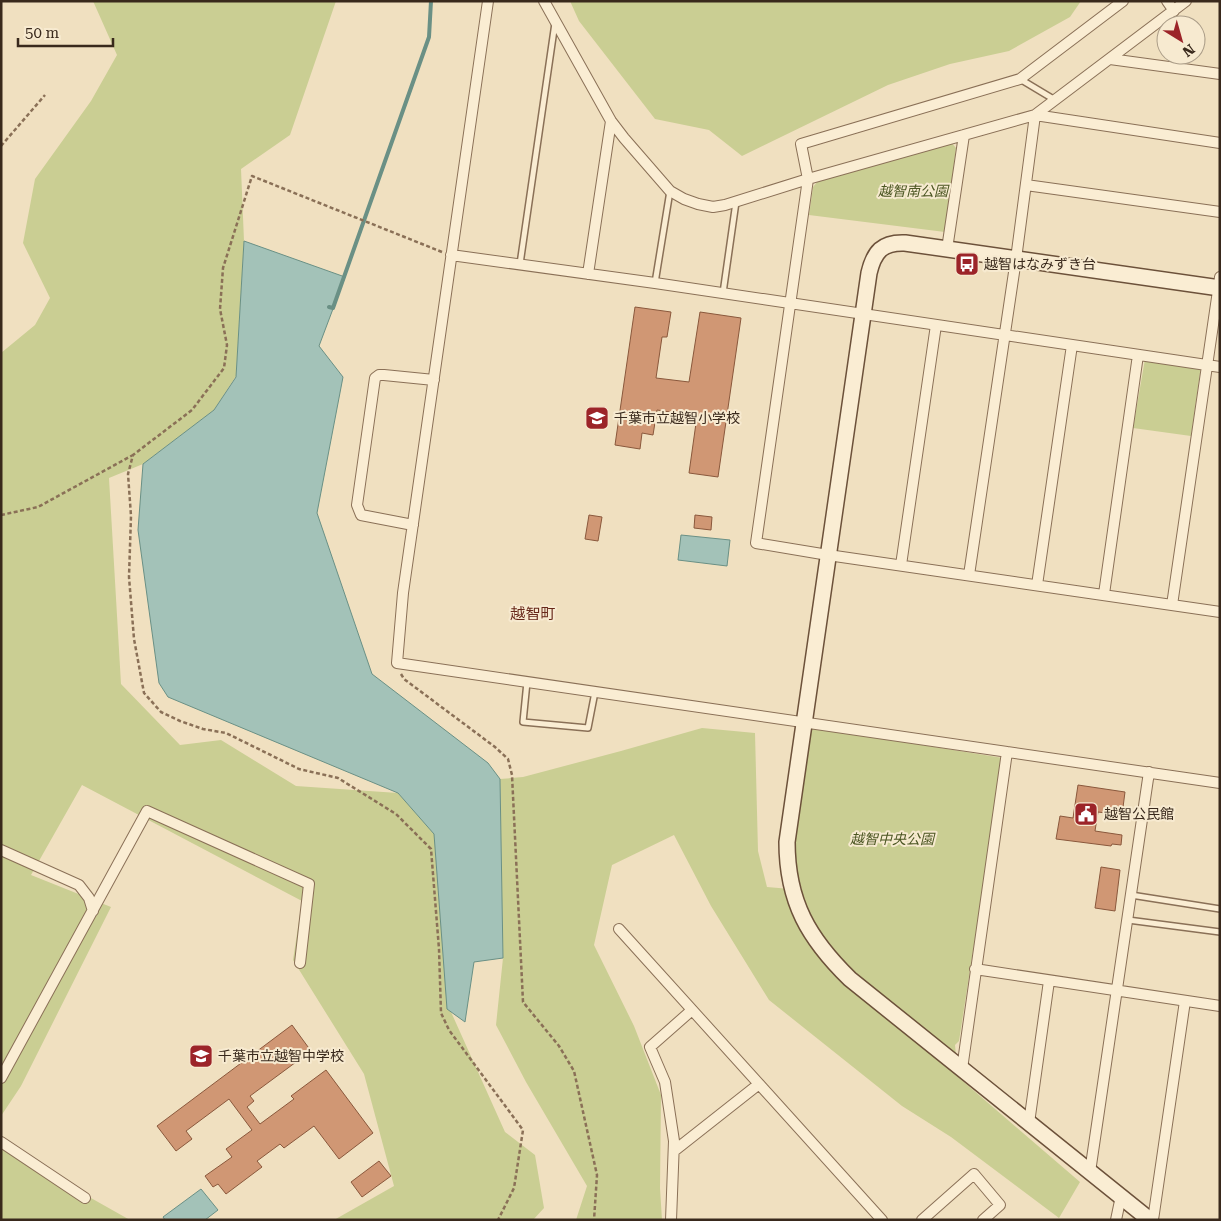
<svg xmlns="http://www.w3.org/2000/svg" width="1221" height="1221" viewBox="0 0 1221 1221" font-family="'Roboto Serif','Noto Sans JP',serif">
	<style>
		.green { fill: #cace93 }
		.water { fill: #a3c2b8; stroke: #6a9085 }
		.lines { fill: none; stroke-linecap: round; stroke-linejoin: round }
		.stream { stroke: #6a9085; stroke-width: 4 }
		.building { fill: #d09774; stroke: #8a583c }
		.lane-casing { stroke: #8a7057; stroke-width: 8 }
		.street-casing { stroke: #8a7057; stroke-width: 12 }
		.secondary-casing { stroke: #6c513a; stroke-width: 18 }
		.path { stroke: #8a7057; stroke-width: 2.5; stroke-dasharray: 4 2.5; stroke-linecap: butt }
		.lane { stroke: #faedd3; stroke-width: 5 }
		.street { stroke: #faedd3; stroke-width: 10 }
		.secondary { stroke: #faedd3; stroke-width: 15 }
		.labels { text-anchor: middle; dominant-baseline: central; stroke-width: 4; stroke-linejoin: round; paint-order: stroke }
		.park-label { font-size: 14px; font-style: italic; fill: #4b5622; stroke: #f7ead0 }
		.poi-label { font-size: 14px; fill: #39291c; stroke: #f7ead0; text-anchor: start }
		.neighbourhood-label { font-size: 15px; fill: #672719; stroke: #f7ead0 }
	</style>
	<rect width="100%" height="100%" fill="#f0e0c0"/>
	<path class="green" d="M 93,1 L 336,1 L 290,135 L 241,169 L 244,241 L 236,376 L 214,410 L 143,464 L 109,478 L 121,684 L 180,745 L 221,740 L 296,786 L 398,793 L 434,834 L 447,1003 L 505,1132 L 535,1155 L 544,1208 L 533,1220 L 334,1220 L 394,1186 L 364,1074 L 293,960 L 302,901 L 82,785 L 31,875 L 111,907 L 21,1086 L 1,1116 L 1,353 L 35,325 L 50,298 L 23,243 L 35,179 L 91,101 L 117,55 Z
		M 570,1 L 1081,1 L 1070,17 L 1009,51 L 950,64 L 888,85 L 742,156 L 709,130 L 655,119 L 579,21 Z
		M 951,142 L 956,148 L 945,232 L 809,215 L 813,187 L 818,181 Z
		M 1145,359 L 1201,366 L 1191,436 L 1133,428 Z
		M 810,727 L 1003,758 L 959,1041 L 955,1045 L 958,1077 L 1080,1182 L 1059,1218 L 951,1137 L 902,1106 L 769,1000 L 711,906 L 674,835 L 612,865 L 594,945 L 634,1026 L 661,1095 L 660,1188 L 662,1220 L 576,1220 L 587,1186 L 526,1082 L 496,1025 L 503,958 L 500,779 L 523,777 L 621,751 L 702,728 L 755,733 L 758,851 L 767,887 L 802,890 L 798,877 L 794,840 Z
		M 1,1137 L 27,1162 L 130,1220 L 1,1220 Z"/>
	<path class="water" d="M 244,241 L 345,277 L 319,346 L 343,377 L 317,513 L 372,674 L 488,763 L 500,779 L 503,958 L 474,962 L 465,1022 L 447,1009 L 434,834 L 398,793 L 168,697 L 159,683 L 138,530 L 143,464 L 214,410 L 236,377 Z
		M 681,535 L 730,540 L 727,566 L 678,560 Z
		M 201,1189 L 218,1210 L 205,1220 L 165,1220 L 163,1217 Z"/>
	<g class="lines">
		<path class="stream" d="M 329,307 L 333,308 L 429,37 L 431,1"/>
	</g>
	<path class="building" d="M 635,307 L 671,312 L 667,337 L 662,337 L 656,378 L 689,382 L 700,312 L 741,318 L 718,477 L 689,473 L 697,416 L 657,410 L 653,435 L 642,433 L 640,449 L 615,445 Z
		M 589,515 L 602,517 L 598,541 L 585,539 Z
		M 695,515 L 712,517 L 711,530 L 694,528 Z
		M 1078,785 L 1125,792 L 1122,815 L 1098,812 L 1095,831 L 1122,835 L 1121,845 L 1112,844 L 1111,846 L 1056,839 L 1060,816 L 1073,818 Z
		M 1101,867 L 1120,870 L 1115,911 L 1095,908 Z
		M 292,1025 L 311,1051 L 250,1096 L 254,1101 L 247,1107 L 260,1124 L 294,1099 L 291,1096 L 326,1070 L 373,1133 L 339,1159 L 314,1126 L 284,1148 L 280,1144 L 257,1161 L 262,1167 L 226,1194 L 218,1184 L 213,1187 L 205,1176 L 232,1157 L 226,1149 L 252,1130 L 229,1099 L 186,1131 L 192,1139 L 176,1151 L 157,1126 Z
		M 379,1161 L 391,1176 L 362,1197 L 351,1182 Z"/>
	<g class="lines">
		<g class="lane-casing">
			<path id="lane" d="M 1020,79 L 1055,100
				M 520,264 L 555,23
				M 655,283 L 670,191
				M 723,293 L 736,202
				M 527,682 L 523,722 L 588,728 L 595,692
				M 1131,895 L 1220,909
				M 1128,920 L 1220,932"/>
		</g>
		<g class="street-casing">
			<path id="street" d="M 488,1 L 403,593 L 397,663 L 1220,783
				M 544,1 L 611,121 L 624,138 L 670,191 L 684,199 L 698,204 L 713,207 L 725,205 L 808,179 L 1035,115 L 1186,1
				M 1123,1 L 1020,79 L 801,144 L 808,179 L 756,543 L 828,555 L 1220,612
				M 1167,1 L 1174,11
				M 1110,59 L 1220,74
				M 1026,185 L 1220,212
				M 947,249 L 964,135
				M 451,255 L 655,283 L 1220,367
				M 588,274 L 611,121
				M 413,525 L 361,515 L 357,505 L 375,378 L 379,375 L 384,375 L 434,380
				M 901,565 L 936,325
				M 969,575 L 1016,259 L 1035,115 L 1220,143
				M 1037,585 L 1072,345
				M 1104,594 L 1138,355
				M 1172,605 L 1220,277
				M 1,850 L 79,885 L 89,898 L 93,911
				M 619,929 L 882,1220
				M 975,969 L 1220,1006
				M 962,1069 L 1007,752
				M 1,1078 L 147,811 L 309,884 L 300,963
				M 1029,1123 L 1049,981
				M 1,1142 L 85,1198
				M 674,1151 L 759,1084
				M 1090,1172 L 1149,772
				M 671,1220 L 674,1141 L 665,1082 L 650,1047 L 692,1010
				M 922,1220 L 974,1174 L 1000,1205 L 983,1220
				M 1116,1220 L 1121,1196
				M 1153,1220 L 1185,1001"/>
		</g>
		<g class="secondary-casing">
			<path id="secondary" d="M 1150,1220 L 850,979 C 809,939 787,902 787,842 L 869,273 C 874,252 882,242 905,243 L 1220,288"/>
		</g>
		<path class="path" d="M 1,146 L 45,95
			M 442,252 L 252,176 L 223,268 L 220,309 L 227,345 L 224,368 L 192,410 L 133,455 L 128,474 L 131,516 L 129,577 L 134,639 L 144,693 L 161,712 L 180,721 L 203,729 L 226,733 L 299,769 L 338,778 L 396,814 L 431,849 L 439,949 L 441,1013 L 449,1030 L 523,1130 L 514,1188 L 498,1220
			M 1,515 L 38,507 L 133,455
			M 401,674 L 404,679 L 495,747 L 508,759 L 512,775 L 523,1002 L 559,1046 L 574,1071 L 597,1175 L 594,1220"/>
		<use href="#lane" class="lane"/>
		<use href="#street" class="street"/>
		<use href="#secondary" class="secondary"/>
	</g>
	<defs>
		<g id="bus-square" transform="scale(1.25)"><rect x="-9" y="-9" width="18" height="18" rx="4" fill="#9c2429" stroke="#f7ead0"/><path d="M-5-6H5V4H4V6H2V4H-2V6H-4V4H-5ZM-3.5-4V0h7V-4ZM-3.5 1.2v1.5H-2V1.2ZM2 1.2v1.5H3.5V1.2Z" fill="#fff"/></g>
		<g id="school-square" transform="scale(1.25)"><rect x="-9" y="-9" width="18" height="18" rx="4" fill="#9c2429" stroke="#f7ead0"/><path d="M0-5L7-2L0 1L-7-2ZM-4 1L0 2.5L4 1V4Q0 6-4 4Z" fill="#fff"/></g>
		<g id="civic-square" transform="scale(1.25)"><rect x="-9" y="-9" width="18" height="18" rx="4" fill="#9c2429" stroke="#f7ead0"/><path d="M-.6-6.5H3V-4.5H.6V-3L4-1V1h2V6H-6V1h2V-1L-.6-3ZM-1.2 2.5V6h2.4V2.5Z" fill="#fff"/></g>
	</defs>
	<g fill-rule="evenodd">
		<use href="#bus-square" x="967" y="264"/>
		<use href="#school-square" x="597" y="418"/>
		<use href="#civic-square" x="1086" y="814"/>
		<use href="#school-square" x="201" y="1056"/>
	</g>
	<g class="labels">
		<g class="park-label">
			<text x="913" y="191">越智南公園</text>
			<text x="892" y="839">越智中央公園</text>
		</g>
		<g class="poi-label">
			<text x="984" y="264">越智はなみずき台</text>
			<text x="614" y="418">千葉市立越智小学校</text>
			<text x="1104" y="814">越智公民館</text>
			<text x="218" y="1056">千葉市立越智中学校</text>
		</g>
		<g class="neighbourhood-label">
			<text x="533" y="614">越智町</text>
		</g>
	</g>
	<rect width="1221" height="1221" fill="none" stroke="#39291c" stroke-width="5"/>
	<g transform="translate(1181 40) rotate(143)"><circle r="24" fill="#f7ead0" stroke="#ab9d88"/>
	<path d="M0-4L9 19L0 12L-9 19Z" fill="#9c2429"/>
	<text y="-8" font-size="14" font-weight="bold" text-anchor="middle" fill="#39291c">N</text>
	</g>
	<path d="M18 38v8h95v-8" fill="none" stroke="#39291c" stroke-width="2.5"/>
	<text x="25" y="38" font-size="15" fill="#39291c" stroke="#f7ead0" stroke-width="4" paint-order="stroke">50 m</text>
</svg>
